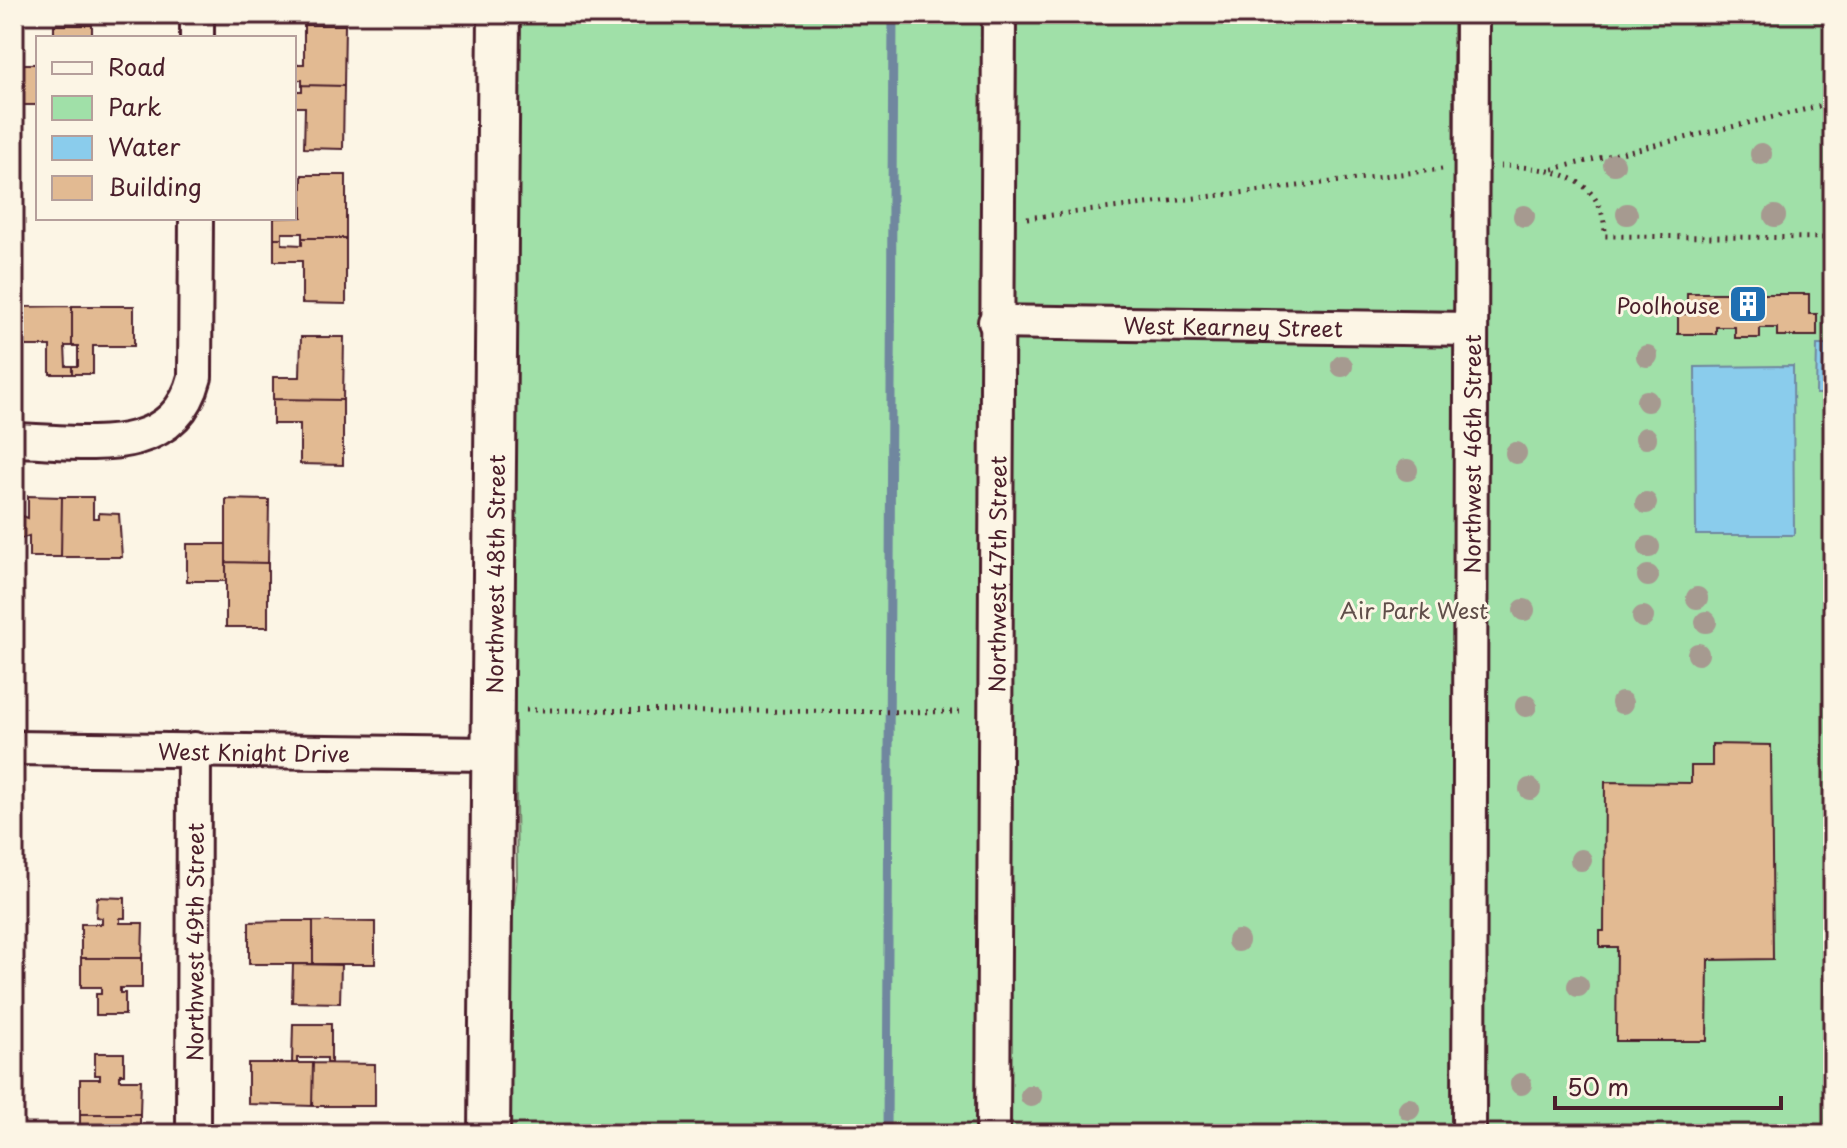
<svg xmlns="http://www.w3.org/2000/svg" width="1847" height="1148" viewBox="0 0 1847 1148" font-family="'Playpen Sans',sans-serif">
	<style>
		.green { fill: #a0e0a8; stroke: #75806a; stroke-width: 2 }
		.water { fill: #8accec; stroke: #70879f; stroke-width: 2 }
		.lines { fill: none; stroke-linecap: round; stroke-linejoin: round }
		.stream { stroke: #70879f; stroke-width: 9 }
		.building { fill: #e2ba92; stroke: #4a1f2b; stroke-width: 2 }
		.minor-casing { stroke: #4a1f2b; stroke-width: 38 }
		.major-casing { stroke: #4a1f2b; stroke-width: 46 }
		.path { stroke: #4a1f2b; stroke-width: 5; stroke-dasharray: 2 6; stroke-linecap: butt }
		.minor { stroke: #fcf5e5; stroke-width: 32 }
		.major { stroke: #fcf5e5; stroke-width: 40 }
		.tree { fill: #a69a90 }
		.labels { text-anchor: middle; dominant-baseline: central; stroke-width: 6; stroke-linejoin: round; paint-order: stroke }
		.poi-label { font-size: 22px; fill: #4a1f2b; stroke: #fcf5e5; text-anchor: end }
		.street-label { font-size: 22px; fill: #4a1f2b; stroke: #fcf5e5 }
		.park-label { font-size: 22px; fill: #604f4a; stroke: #fcf5e5 }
	</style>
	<rect width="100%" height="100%" fill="#fcf5e5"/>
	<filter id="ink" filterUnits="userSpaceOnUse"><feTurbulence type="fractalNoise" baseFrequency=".0125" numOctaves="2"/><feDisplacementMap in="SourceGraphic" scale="16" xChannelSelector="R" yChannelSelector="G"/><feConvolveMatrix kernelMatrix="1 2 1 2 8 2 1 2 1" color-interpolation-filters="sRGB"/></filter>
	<g filter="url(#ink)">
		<path class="green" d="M 516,14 L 986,14 L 978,1134 L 508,1134 L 510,940 L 517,877 L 514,651 Z
			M 1017,14 L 1453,14 L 1453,126 L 1486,126 L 1487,14 L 1833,14 L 1833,1134 L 993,1134 L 997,131 L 1016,130 Z"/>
		<path class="water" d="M 1817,345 L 1833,345 L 1833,394 L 1816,394 Z
			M 1793,366 L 1794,535 L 1696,535 L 1695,367 Z"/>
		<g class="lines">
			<path class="stream" d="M 887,1134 L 893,14"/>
		</g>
		<path class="building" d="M 54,25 L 92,25 L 92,38 L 54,38 Z
			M 304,25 L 345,25 L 344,86 L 302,85 L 302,80 L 294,80 L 294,64 L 304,64 Z
			M 14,64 L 38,64 L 38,105 L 14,105 Z
			M 302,85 L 344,86 L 343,149 L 304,148 L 305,107 L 294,107 L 294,91 L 302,91 Z
			M 302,175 L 346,175 L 346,238 L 302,238 L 302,233 L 282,233 L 282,238 L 274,238 L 274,218 L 302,217 Z
			M 274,238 L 282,238 L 282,244 L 302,245 L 302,238 L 346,238 L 346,304 L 302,303 L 302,261 L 274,261 Z
			M 1735,288 L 1760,288 L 1760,294 L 1809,294 L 1809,314 L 1817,314 L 1817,336 L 1777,336 L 1777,328 L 1760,328 L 1760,338 L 1735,338 L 1735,327 L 1716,327 L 1716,334 L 1678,334 L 1678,314 L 1687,314 L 1687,293 L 1735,293 Z
			M 72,306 L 72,346 L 65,346 L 66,366 L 72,366 L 72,374 L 50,374 L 50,346 L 14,346 L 14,307 Z
			M 72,306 L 134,306 L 134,346 L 93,346 L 93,374 L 72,374 L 72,366 L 78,366 L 78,346 L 72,346 Z
			M 301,337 L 344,337 L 343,400 L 273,399 L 273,377 L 300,377 Z
			M 273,399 L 343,400 L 343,465 L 300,464 L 300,424 L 273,424 Z
			M 28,496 L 62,497 L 61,557 L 29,557 L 29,536 L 14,541 L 14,513 L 28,518 Z
			M 62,497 L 93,497 L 93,518 L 99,518 L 99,513 L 119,514 L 122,557 L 61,557 Z
			M 226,499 L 269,500 L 268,563 L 226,562 Z
			M 187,544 L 226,544 L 226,581 L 187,581 Z
			M 226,562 L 268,563 L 268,627 L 226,627 Z
			M 1712,744 L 1771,745 L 1773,959 L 1708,960 L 1707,1041 L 1616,1041 L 1617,947 L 1600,947 L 1600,931 L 1604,931 L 1605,782 L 1691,783 L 1691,766 L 1712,766 Z
			M 97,897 L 125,898 L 125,918 L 120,918 L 120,923 L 143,923 L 142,958 L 81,958 L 81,924 L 102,924 L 102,918 L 96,917 Z
			M 284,921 L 313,921 L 313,964 L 249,964 L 249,922 Z
			M 313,921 L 375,922 L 375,964 L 313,964 Z
			M 81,958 L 142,958 L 142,988 L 120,988 L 120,993 L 125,993 L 125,1015 L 96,1015 L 96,994 L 101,994 L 101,987 L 81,987 Z
			M 293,964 L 341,965 L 340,1003 L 292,1002 Z
			M 293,1024 L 331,1024 L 331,1063 L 327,1063 L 327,1058 L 297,1058 L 297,1063 L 292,1063 Z
			M 95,1053 L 124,1053 L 124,1074 L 120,1074 L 120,1080 L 141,1080 L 140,1114 L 80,1114 L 80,1079 L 100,1079 L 100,1075 L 95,1075 Z
			M 248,1063 L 313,1063 L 312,1106 L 248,1104 Z
			M 313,1063 L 375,1064 L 375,1106 L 312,1106 Z
			M 80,1114 L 140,1114 L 140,1134 L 80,1134 Z"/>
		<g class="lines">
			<g class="minor-casing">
				<g id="minor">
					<path d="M 197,38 L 197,14"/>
					<path id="s1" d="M 995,322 L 1470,329"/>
					<path d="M 14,440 C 81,441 173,462 195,377 L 196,218"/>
					<path id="s2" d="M 14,748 L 492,754"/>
					<path id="s3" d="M 193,1134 L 194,749"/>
					<path id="s4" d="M 993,1134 L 999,14"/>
					<path id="s5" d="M 1469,1134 L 1472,14"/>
				</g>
			</g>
			<g class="major-casing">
				<g id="major">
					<path id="s6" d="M 489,1134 L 499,14"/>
				</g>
			</g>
			<path class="path" d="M 1500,166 C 1548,167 1605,174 1605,236 L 1833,238
				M 1553,169 L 1833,103
				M 1027,218 L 1442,169
				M 526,710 L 964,712"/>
			<use href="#minor" class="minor"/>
			<use href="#major" class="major"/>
		</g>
		<g class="tree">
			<circle cx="1761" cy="154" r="11"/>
			<circle cx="1614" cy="164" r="11"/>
			<circle cx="1627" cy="214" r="11"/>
			<circle cx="1524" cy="216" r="11"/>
			<circle cx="1775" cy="216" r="11"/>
			<circle cx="1647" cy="356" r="11"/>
			<circle cx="1342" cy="366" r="11"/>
			<circle cx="1647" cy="401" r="11"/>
			<circle cx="1646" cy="438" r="11"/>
			<circle cx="1516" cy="453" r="11"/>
			<circle cx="1407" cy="470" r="11"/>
			<circle cx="1646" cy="503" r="11"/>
			<circle cx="1649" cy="547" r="11"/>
			<circle cx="1648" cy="576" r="11"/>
			<circle cx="1697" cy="598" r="11"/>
			<circle cx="1524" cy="610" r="11"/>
			<circle cx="1643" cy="617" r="11"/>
			<circle cx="1706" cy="622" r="11"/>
			<circle cx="1698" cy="654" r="11"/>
			<circle cx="1622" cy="703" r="11"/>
			<circle cx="1526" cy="706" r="11"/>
			<circle cx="1530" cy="789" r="11"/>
			<circle cx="1581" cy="860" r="11"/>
			<circle cx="1238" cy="941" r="11"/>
			<circle cx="1578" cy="986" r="11"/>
			<circle cx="1521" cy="1084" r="11"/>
			<circle cx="1031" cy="1096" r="11"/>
			<circle cx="1409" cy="1109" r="11"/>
		</g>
	</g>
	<defs>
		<g id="building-square" transform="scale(2)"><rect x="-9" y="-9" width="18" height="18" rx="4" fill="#1f6fb2" stroke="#fcf5e5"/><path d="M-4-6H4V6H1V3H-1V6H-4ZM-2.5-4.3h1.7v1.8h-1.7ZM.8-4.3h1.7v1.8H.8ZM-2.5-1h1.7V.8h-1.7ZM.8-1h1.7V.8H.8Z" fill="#fff"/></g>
	</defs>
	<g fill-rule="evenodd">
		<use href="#building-square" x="1748" y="304"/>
	</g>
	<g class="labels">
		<g class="poi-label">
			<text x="1720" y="304">Poolhouse</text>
		</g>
		<g class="street-label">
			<text stroke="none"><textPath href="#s1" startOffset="238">West Kearney Street</textPath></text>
			<text stroke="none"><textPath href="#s5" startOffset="680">Northwest 46th Street</textPath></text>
			<text stroke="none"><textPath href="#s6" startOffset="560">Northwest 48th Street</textPath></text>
			<text stroke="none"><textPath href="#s4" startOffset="560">Northwest 47th Street</textPath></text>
			<text stroke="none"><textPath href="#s2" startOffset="240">West Knight Drive</textPath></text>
			<text stroke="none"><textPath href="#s3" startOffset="192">Northwest 49th Street</textPath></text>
		</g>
		<g class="park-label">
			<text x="1414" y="609">Air Park West</text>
		</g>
	</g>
	<rect width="1847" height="1148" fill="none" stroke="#fcf5e5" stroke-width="48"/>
	<rect x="24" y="24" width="1799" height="1100" fill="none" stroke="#4a1f2b" stroke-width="3" filter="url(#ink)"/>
	<rect x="36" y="36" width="260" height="184" fill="#fcf5e5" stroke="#b59f9b" stroke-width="2"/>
	<rect x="52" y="62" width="40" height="12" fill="#fcf5e5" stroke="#b59f9b" stroke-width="2"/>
	<text x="108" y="76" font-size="24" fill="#4a1f2b">Road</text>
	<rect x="52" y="96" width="40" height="24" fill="#a0e0a8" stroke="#b59f9b" stroke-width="2"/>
	<text x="108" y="116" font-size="24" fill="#4a1f2b">Park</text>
	<rect x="52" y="136" width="40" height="24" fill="#8accec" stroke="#b59f9b" stroke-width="2"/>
	<text x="108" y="156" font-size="24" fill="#4a1f2b">Water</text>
	<rect x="52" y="176" width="40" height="24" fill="#e2ba92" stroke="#b59f9b" stroke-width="2"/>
	<text x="108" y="196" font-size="24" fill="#4a1f2b">Building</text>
	<path d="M1555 1096v12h226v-12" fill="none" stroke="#4a1f2b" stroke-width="4"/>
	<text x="1567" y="1096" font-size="24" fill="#4a1f2b" stroke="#fcf5e5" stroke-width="6" paint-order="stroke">50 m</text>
</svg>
